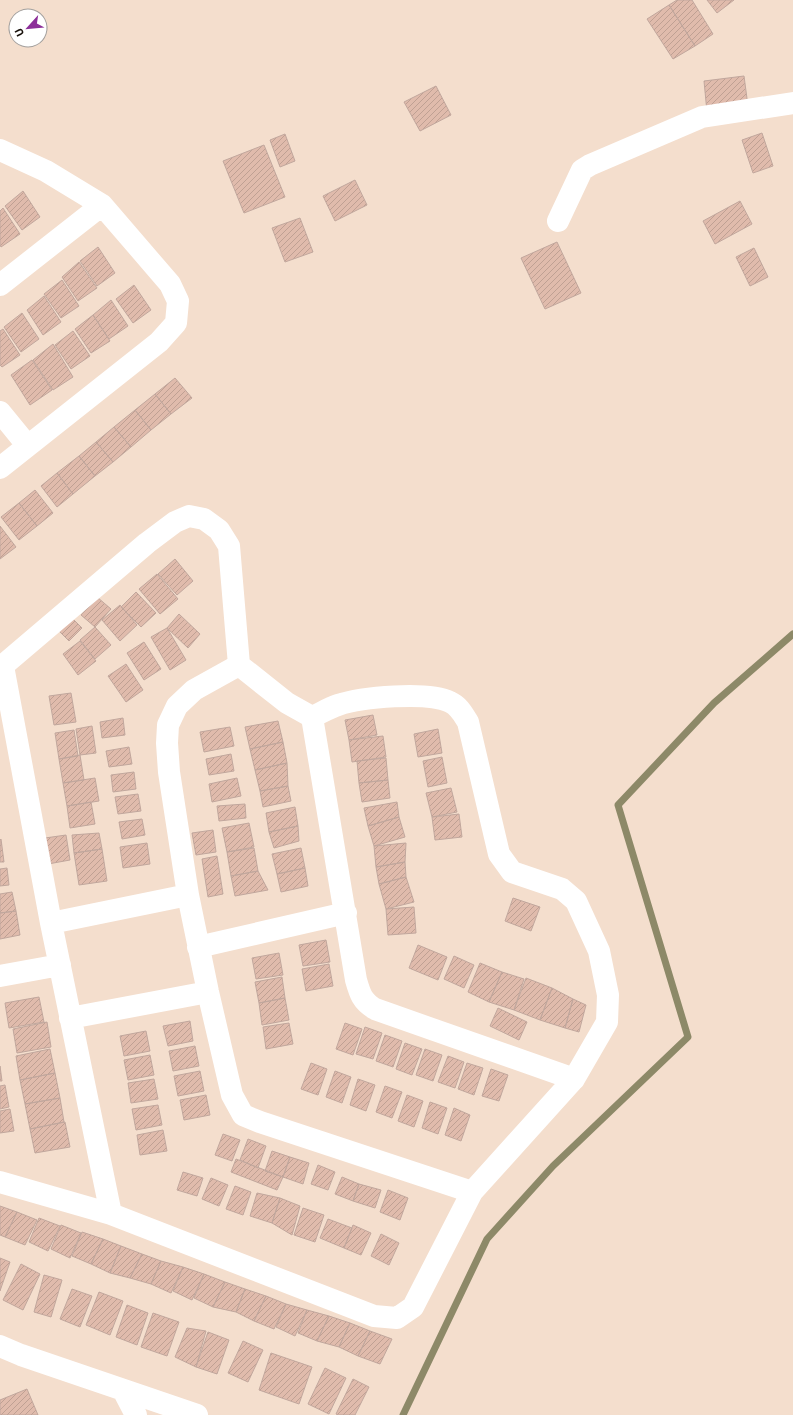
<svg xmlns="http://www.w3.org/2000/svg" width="793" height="1415" viewBox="0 0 793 1415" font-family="'IBM Plex Sans',sans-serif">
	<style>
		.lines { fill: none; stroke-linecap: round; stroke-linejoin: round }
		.stream { stroke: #8d8968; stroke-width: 7 }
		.building { fill: url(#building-hatch); stroke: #c1a79d }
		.street { stroke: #fff; stroke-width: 22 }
	</style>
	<defs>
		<pattern id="building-hatch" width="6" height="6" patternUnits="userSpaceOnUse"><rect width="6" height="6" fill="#e0bbac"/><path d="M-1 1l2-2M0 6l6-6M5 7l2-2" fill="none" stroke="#bfa093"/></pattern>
	</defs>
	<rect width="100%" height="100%" fill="#f4decd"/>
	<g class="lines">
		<path class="stream" d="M 403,1415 L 487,1239 L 553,1166 L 688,1037 L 618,805 L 714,703 L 793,634"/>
	</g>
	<path class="building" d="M 677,0 L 692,0 L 713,34 L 695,46 L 669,5 Z
		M 707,0 L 734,0 L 717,13 Z
		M 669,5 L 695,46 L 673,59 L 647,19 Z
		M 744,76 L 748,106 L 707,112 L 704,81 Z
		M 436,86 L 451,115 L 420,131 L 404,102 Z
		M 762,133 L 773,166 L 753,173 L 742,140 Z
		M 285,134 L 295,161 L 280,167 L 270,140 Z
		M 264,145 L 285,197 L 244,213 L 223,161 Z
		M 355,180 L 367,205 L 335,221 L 323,196 Z
		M 23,191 L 40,217 L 22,230 L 5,206 Z
		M 740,201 L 752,224 L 715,244 L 703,221 Z
		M 3,208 L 20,234 L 1,247 L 0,245 L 0,211 Z
		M 300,218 L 313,252 L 285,262 L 272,228 Z
		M 557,242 L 581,293 L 545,309 L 521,258 Z
		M 98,247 L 115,273 L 97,286 L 80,261 Z
		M 754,248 L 768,277 L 750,286 L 736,257 Z
		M 79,262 L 97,288 L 78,301 L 62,277 Z
		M 62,280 L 79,306 L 61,318 L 44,294 Z
		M 134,285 L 151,310 L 133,323 L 116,299 Z
		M 44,296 L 61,322 L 43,335 L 27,310 Z
		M 111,300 L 128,326 L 109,339 L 93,315 Z
		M 22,313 L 39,339 L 21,352 L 4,327 Z
		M 93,315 L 110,341 L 91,353 L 75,329 Z
		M 3,329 L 20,355 L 2,367 L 0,365 L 0,331 Z
		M 73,331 L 90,356 L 71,369 L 55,345 Z
		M 53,344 L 73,377 L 53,390 L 33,360 Z
		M 32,360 L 52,390 L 30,405 L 11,375 Z
		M 175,378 L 192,398 L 171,414 L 155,394 Z
		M 155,394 L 171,414 L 151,430 L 135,410 Z
		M 135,410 L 151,430 L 131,447 L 114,427 Z
		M 114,427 L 131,447 L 113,462 L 96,442 Z
		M 96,442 L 113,462 L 95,476 L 79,456 Z
		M 79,456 L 95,476 L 73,494 L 57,473 Z
		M 57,473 L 73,494 L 57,507 L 41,486 Z
		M 35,490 L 53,513 L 37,526 L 19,503 Z
		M 19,503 L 37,526 L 19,540 L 1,517 Z
		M 0,526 L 16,547 L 0,559 Z
		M 175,559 L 193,581 L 177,595 L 158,574 Z
		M 157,574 L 178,599 L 160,614 L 139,589 Z
		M 136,592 L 156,613 L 141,627 L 121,607 Z
		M 97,597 L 111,609 L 95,627 L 81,615 Z
		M 120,605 L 137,625 L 120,641 L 102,620 Z
		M 179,614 L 200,634 L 188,648 L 167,628 Z
		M 69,615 L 82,628 L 69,641 L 56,628 Z
		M 95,627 L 111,645 L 95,659 L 80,640 Z
		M 167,628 L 186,660 L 170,670 L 151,637 Z
		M 80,641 L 96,661 L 78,675 L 63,654 Z
		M 144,642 L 161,669 L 144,680 L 127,653 Z
		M 126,664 L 143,690 L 126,702 L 108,676 Z
		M 71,693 L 76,722 L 54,725 L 49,696 Z
		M 373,715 L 377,735 L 349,740 L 345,720 Z
		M 123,718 L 125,735 L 102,738 L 100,722 Z
		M 278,721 L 283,742 L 250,749 L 245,727 Z
		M 92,726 L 96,753 L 80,755 L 76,729 Z
		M 230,727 L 234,746 L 204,752 L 200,732 Z
		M 438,729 L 442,753 L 418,757 L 414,734 Z
		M 74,730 L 78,756 L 59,759 L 55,733 Z
		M 383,736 L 386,757 L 352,762 L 349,740 Z
		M 283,742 L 287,763 L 255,770 L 250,749 Z
		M 129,747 L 132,764 L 109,767 L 106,751 Z
		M 231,754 L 234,771 L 209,775 L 206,759 Z
		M 80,755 L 84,780 L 63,783 L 59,759 Z
		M 442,757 L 447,783 L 428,787 L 423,761 Z
		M 386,758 L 388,780 L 359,783 L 357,761 Z
		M 287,763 L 288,786 L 260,791 L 255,770 Z
		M 134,772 L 136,789 L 113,792 L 111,775 Z
		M 95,778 L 99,801 L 67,806 L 63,783 Z
		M 237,778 L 241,796 L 212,802 L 209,784 Z
		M 388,780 L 390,798 L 362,802 L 359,783 Z
		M 288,786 L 291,801 L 263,807 L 260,791 Z
		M 451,788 L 457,812 L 432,817 L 426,793 Z
		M 138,794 L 141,811 L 118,814 L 115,797 Z
		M 91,802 L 95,824 L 70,828 L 67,806 Z
		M 397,802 L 399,817 L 368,826 L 364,808 Z
		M 245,804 L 246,818 L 219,821 L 217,806 Z
		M 295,807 L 298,826 L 269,832 L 266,813 Z
		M 459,814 L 462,837 L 435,840 L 432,817 Z
		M 399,817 L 405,837 L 374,846 L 368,826 Z
		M 142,819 L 145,835 L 122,839 L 119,822 Z
		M 249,823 L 254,847 L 227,852 L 222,828 Z
		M 298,826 L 299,841 L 274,848 L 269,832 Z
		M 213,830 L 216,852 L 196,855 L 192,833 Z
		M 99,833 L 102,849 L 74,853 L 72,835 Z
		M 66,835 L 70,860 L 48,864 L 45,838 Z
		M 1,839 L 4,862 L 0,862 L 0,840 Z
		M 147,843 L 150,864 L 123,868 L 120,847 Z
		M 406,843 L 405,862 L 376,867 L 374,846 Z
		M 254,848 L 258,871 L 231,876 L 227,852 Z
		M 301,848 L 305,868 L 277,874 L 272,854 Z
		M 102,849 L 107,881 L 79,885 L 74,853 Z
		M 217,856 L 223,894 L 208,897 L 202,859 Z
		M 405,862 L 406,877 L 379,884 L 376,867 Z
		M 7,868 L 9,885 L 0,886 L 0,869 Z
		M 305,868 L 308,886 L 281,892 L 277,874 Z
		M 258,871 L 268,890 L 235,896 L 231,876 Z
		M 406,877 L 414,902 L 386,909 L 379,884 Z
		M 12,892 L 16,911 L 0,913 L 0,894 Z
		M 513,898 L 540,907 L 531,931 L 505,921 Z
		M 414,907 L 416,933 L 388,935 L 386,909 Z
		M 16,911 L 20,935 L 0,939 L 0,913 Z
		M 326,940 L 330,962 L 303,966 L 299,945 Z
		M 418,945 L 447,957 L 438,980 L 409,968 Z
		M 279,953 L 283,975 L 256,979 L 252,958 Z
		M 454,956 L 474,965 L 464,988 L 444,979 Z
		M 480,963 L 502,972 L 489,1002 L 468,992 Z
		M 329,964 L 333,986 L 306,991 L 302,969 Z
		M 502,972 L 524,979 L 514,1010 L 489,1002 Z
		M 282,977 L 285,998 L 259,1003 L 255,982 Z
		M 526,978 L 552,988 L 540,1020 L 514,1010 Z
		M 552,988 L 573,999 L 565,1028 L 540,1020 Z
		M 39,997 L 44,1022 L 9,1028 L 5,1003 Z
		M 285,998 L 289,1020 L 262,1025 L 259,1003 Z
		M 573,999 L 586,1005 L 579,1032 L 565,1028 Z
		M 498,1008 L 527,1022 L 519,1040 L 490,1026 Z
		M 190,1021 L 193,1041 L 168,1046 L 163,1026 Z
		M 47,1022 L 51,1047 L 17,1053 L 13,1029 Z
		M 289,1023 L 293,1044 L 266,1049 L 263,1027 Z
		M 345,1023 L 362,1029 L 353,1055 L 336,1049 Z
		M 365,1027 L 382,1033 L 373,1059 L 356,1054 Z
		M 146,1031 L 150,1051 L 124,1056 L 120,1036 Z
		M 385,1035 L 402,1041 L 393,1067 L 376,1061 Z
		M 405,1043 L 422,1049 L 412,1075 L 396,1069 Z
		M 195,1046 L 199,1066 L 173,1071 L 169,1051 Z
		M 50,1049 L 55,1073 L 20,1080 L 16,1056 Z
		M 425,1049 L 442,1055 L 433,1081 L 416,1075 Z
		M 150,1055 L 154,1075 L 128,1080 L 124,1060 Z
		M 448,1056 L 464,1062 L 455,1088 L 438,1082 Z
		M 311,1063 L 327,1069 L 318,1095 L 301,1089 Z
		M 467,1063 L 483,1068 L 474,1095 L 458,1089 Z
		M 0,1066 L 2,1081 L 0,1081 Z
		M 491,1069 L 508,1075 L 499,1101 L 482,1096 Z
		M 200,1071 L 204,1091 L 178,1096 L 174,1076 Z
		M 335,1071 L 351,1077 L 342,1103 L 326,1097 Z
		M 55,1073 L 60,1098 L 25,1104 L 20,1080 Z
		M 154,1079 L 158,1099 L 131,1103 L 128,1083 Z
		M 358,1079 L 375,1085 L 366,1111 L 350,1105 Z
		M 5,1085 L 9,1107 L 0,1109 L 0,1086 Z
		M 385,1086 L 402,1092 L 392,1118 L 376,1112 Z
		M 206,1095 L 210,1115 L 184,1120 L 180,1100 Z
		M 407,1095 L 423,1101 L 414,1127 L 398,1121 Z
		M 60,1098 L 64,1122 L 30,1129 L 25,1104 Z
		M 430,1102 L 447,1108 L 438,1134 L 422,1128 Z
		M 158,1105 L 162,1125 L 136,1130 L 132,1109 Z
		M 454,1108 L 470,1115 L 461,1141 L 445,1135 Z
		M 10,1109 L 14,1131 L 0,1133 L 0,1111 Z
		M 65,1122 L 70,1147 L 35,1153 L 30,1129 Z
		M 163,1130 L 167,1151 L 140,1155 L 137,1135 Z
		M 223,1134 L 240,1140 L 232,1161 L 215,1155 Z
		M 248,1139 L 266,1146 L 258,1168 L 240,1160 Z
		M 272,1151 L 290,1157 L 283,1177 L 265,1171 Z
		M 290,1157 L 309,1163 L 303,1184 L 283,1177 Z
		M 236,1159 L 283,1177 L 277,1190 L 231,1172 Z
		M 318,1165 L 335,1172 L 328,1190 L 311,1184 Z
		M 183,1172 L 203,1178 L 197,1196 L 177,1190 Z
		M 342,1177 L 359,1184 L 353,1201 L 335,1194 Z
		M 211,1178 L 228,1185 L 219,1206 L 202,1199 Z
		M 359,1184 L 381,1190 L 375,1208 L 353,1201 Z
		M 235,1186 L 251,1192 L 243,1215 L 226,1209 Z
		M 388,1190 L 408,1198 L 400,1220 L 380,1212 Z
		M 257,1193 L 280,1198 L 272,1223 L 250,1216 Z
		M 280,1198 L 300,1206 L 292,1235 L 272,1223 Z
		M 0,1206 L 17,1212 L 5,1237 L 0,1235 Z
		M 303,1208 L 324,1215 L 315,1242 L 294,1235 Z
		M 17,1212 L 37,1220 L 25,1245 L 5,1237 Z
		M 39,1218 L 60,1226 L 48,1251 L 29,1242 Z
		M 328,1219 L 352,1228 L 344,1248 L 320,1238 Z
		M 61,1225 L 81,1233 L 70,1258 L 51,1249 Z
		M 353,1225 L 371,1233 L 361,1255 L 344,1248 Z
		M 82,1232 L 103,1239 L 91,1264 L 72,1256 Z
		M 381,1234 L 399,1243 L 389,1265 L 371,1256 Z
		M 103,1239 L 121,1246 L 110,1273 L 91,1264 Z
		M 121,1246 L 142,1254 L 130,1278 L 110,1273 Z
		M 142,1254 L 161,1261 L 151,1284 L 130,1278 Z
		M 0,1258 L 10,1262 L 0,1291 Z
		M 161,1261 L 183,1267 L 171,1293 L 151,1284 Z
		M 21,1264 L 40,1274 L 23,1310 L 3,1300 Z
		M 183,1267 L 204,1274 L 192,1300 L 173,1291 Z
		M 204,1274 L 225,1282 L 213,1307 L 194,1298 Z
		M 44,1275 L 62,1280 L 51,1317 L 34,1312 Z
		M 225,1282 L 245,1289 L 236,1312 L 213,1307 Z
		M 72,1289 L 92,1296 L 80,1327 L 60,1319 Z
		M 245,1289 L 266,1296 L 254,1321 L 236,1312 Z
		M 99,1292 L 123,1301 L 110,1335 L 86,1325 Z
		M 266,1296 L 286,1304 L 274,1329 L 254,1321 Z
		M 286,1304 L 307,1310 L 295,1336 L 276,1327 Z
		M 127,1305 L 148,1313 L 137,1345 L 116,1337 Z
		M 307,1310 L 329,1316 L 317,1341 L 298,1333 Z
		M 153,1313 L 179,1322 L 167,1356 L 141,1347 Z
		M 329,1316 L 350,1323 L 339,1347 L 317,1341 Z
		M 350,1323 L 370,1331 L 358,1356 L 339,1347 Z
		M 187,1328 L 206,1331 L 196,1367 L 175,1357 Z
		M 370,1331 L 392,1339 L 380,1364 L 358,1356 Z
		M 208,1332 L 229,1340 L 217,1374 L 196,1367 Z
		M 243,1341 L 263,1350 L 248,1382 L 228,1373 Z
		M 271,1353 L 312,1367 L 299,1404 L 259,1390 Z
		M 325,1368 L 346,1378 L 329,1414 L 308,1404 Z
		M 353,1379 L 369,1387 L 355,1415 L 338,1415 L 336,1414 Z
		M 27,1389 L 38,1415 L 0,1415 L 0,1400 Z"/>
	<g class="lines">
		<path class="street" d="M 0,150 L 46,171 L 102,205 L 170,284 L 178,301 L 176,323 L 159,342 L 0,468
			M 558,221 L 582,170 L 590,165 L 702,117 L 793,103
			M 0,285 L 102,205
			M 0,412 L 27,445
			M 239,665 L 194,690 L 177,706 L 168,725 L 167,743 L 169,772 L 188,895 L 208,992 L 232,1095 L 243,1115 L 260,1122 L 472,1192
			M 3,666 L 51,923 L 111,1214
			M 0,668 L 147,543 L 175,522 L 189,516 L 204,519 L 219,530 L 229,546 L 239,665 L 287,703 L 312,717 C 321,713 329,708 338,705 C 361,697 428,691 450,702 C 459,706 463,714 468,722 L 499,854 L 512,872 L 562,889 L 576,901 L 599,951 L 608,995 L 607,1022 L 574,1079 L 472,1192 L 413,1307 L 397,1318 L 374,1316 L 111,1214 L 0,1182
			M 312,717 L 356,980 C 360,994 362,1001 375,1009 L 574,1079
			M 51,923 L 188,895
			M 198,947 L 346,913
			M 0,976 L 60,965
			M 70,1018 L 208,992
			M 0,1346 L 21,1355 L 197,1415
			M 123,1390 L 136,1415"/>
	</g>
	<g transform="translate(28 28) rotate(243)"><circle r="19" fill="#ffffff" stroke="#a29f9d"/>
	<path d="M0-3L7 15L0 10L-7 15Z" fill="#8c2e99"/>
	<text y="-6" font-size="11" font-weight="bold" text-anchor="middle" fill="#17100a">U</text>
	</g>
</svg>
